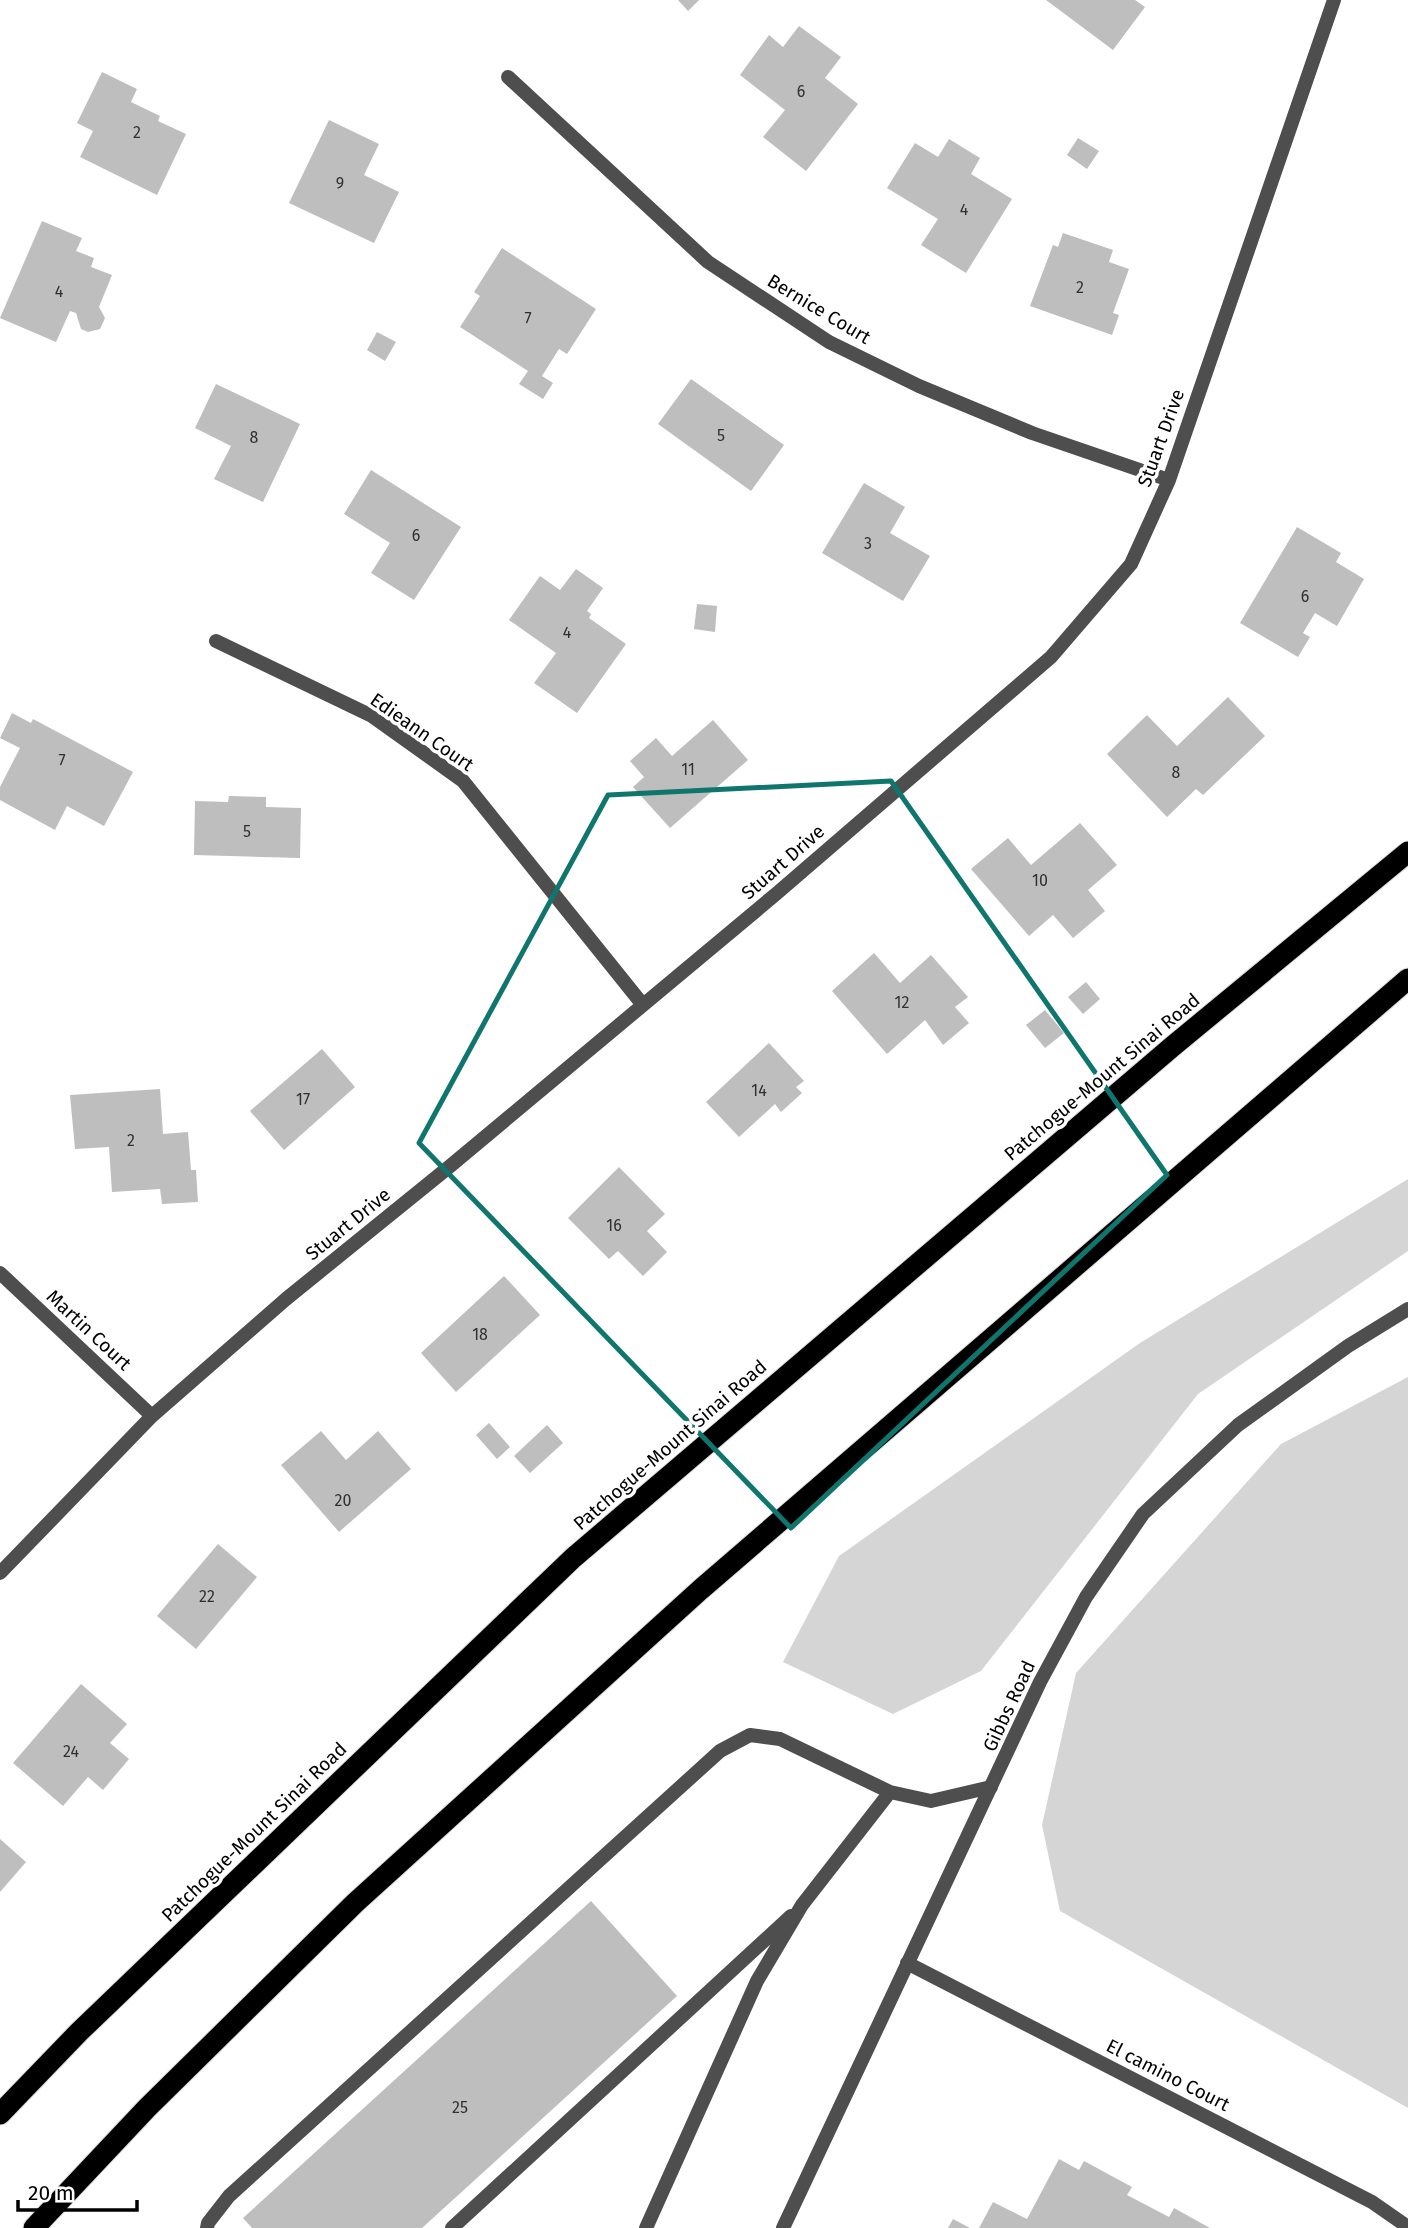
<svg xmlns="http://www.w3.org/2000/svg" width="1408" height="2228" viewBox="0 0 1408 2228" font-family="'Fira Sans',sans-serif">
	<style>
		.green { fill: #d5d5d5 }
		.building { fill: #bebebe }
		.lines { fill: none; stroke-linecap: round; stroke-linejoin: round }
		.highway-casing { stroke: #dbdbdb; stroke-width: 23 }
		.lane { stroke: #4e4e4e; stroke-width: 14 }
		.street { stroke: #4e4e4e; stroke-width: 14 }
		.highway { stroke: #000; stroke-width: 21 }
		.marked { fill: none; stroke: #0f766e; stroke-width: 5; stroke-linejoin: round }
		.labels { text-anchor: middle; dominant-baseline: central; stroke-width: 7; stroke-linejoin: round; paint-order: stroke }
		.number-label { font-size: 16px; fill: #303030 }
		.street-label { font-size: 19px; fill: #000; stroke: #fff }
	</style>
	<rect width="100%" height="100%" fill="#fff"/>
	<path class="green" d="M 1408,1179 L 1408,1251 L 1198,1394 L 981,1671 L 893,1714 L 783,1662 L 839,1556 L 1140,1343 Z
		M 1408,1377 L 1408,2108 L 1060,1911 L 1042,1825 L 1076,1673 L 1281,1444 Z"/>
	<path class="building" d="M 678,0 L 699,0 L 688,11 Z
		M 1046,0 L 1135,0 L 1145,7 L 1113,50 Z
		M 799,26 L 841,57 L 825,78 L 858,104 L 806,171 L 763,137 L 785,110 L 740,75 L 769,35 L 783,47 Z
		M 102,72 L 137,89 L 131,102 L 160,116 L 158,121 L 186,134 L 157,195 L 80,157 L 93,131 L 77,123 Z
		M 329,120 L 379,144 L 364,175 L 399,192 L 374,243 L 289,203 Z
		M 1078,138 L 1099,151 L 1087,169 L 1067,155 Z
		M 949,139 L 980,158 L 971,174 L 1012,199 L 966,273 L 921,245 L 938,219 L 887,188 L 915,143 L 938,157 Z
		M 42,221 L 82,238 L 76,251 L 94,258 L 91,267 L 112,275 L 99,307 L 105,318 L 100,329 L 88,332 L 81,329 L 76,313 L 70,311 L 56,342 L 0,318 Z
		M 1063,233 L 1113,250 L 1109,262 L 1129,269 L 1113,313 L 1119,315 L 1112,335 L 1030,306 L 1053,245 L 1058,247 Z
		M 502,248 L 596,309 L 567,354 L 559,349 L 542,376 L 553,383 L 543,399 L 519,384 L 528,371 L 460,327 L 480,296 L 474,292 Z
		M 377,332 L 396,342 L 385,361 L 367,350 Z
		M 691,379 L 784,445 L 751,491 L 658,424 Z
		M 216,384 L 300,424 L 263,502 L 214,479 L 231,446 L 195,428 Z
		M 371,470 L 461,527 L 414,600 L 371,573 L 390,543 L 344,514 Z
		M 864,483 L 905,507 L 890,533 L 930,556 L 903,601 L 822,553 Z
		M 1297,527 L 1341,553 L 1336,562 L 1364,579 L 1337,626 L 1315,613 L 1303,633 L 1310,637 L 1298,657 L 1240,623 Z
		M 576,569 L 603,588 L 587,611 L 591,614 L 589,618 L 626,644 L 577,713 L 534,683 L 556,653 L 509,620 L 540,576 L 560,590 Z
		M 697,604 L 717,606 L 715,632 L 694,629 Z
		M 1228,697 L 1265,736 L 1203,795 L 1196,789 L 1167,817 L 1107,754 L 1147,715 L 1177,746 Z
		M 12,713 L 31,723 L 33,719 L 133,772 L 104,826 L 67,806 L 55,830 L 0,800 L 0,787 L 20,748 L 0,738 Z
		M 713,720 L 748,760 L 670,828 L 633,787 L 644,777 L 630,761 L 656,738 L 672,756 Z
		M 229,796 L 266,797 L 266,807 L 301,808 L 300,858 L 194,855 L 195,801 L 228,802 Z
		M 1080,823 L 1117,865 L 1088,890 L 1105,911 L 1073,938 L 1053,915 L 1029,936 L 971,869 L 1008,838 L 1031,865 Z
		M 874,953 L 900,983 L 931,955 L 968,997 L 955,1007 L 969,1023 L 943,1045 L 925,1020 L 887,1054 L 832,991 Z
		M 1086,982 L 1100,999 L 1083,1014 L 1068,997 Z
		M 1045,1010 L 1064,1033 L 1045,1048 L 1026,1025 Z
		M 769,1043 L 804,1081 L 796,1087 L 802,1093 L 781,1112 L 775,1104 L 739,1137 L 706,1102 Z
		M 322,1049 L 355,1087 L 284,1150 L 250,1111 Z
		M 160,1089 L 163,1134 L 188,1132 L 191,1170 L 196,1170 L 198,1202 L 162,1204 L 160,1189 L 112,1192 L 109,1147 L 75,1149 L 70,1095 Z
		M 619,1167 L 665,1214 L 647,1231 L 667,1252 L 643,1276 L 618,1251 L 609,1259 L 568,1218 Z
		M 504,1276 L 540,1315 L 456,1392 L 421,1353 Z
		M 489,1423 L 510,1447 L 497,1459 L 476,1435 Z
		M 547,1425 L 563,1443 L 530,1473 L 514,1456 Z
		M 321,1431 L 346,1460 L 378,1431 L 411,1469 L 339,1532 L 281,1465 Z
		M 218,1544 L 257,1577 L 196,1649 L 157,1616 Z
		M 81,1684 L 127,1724 L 110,1743 L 129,1759 L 103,1790 L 88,1777 L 63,1806 L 13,1763 Z
		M 0,1839 L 26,1862 L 0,1892 Z
		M 591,1901 L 677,1996 L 422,2228 L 252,2228 L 243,2218 Z
		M 1059,2159 L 1079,2170 L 1084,2161 L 1132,2187 L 1127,2195 L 1169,2217 L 1174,2208 L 1210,2228 L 979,2228 L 993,2202 L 1027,2219 Z
		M 953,2219 L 970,2228 L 948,2228 Z"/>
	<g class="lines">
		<g class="highway-casing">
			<path id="highway" d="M 0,2114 L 79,2032 L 573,1558 L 1173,1046 L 1408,852
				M 34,2228 L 147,2108 L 355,1903 L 700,1590 L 1408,979"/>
		</g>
		<path class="lane" d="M 207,2228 L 208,2223 L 229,2196 L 720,1751 L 750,1735 L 780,1739 L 890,1792 L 931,1801 L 991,1787
			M 452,2228 L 791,1916
			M 646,2228 L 757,1981 L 802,1905 L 890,1792"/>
		<path class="street" d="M 508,77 L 708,262 L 829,342 L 919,386 L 1032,433 L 1169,480
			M 216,641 L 372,716 L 463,781 L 643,1005
			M 0,1273 L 152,1416
			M 0,1573 L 152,1416 L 286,1299 L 449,1167 L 776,894 L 1051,657 L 1131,564 L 1169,480 L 1334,0
			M 907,1963 L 1372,2202 L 1408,2227
			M 783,2228 L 1040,1682 L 1086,1597 L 1143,1514 L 1238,1425 L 1348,1346 L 1408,1309"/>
		<use href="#highway" class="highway"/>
	</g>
	<path class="marked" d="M 891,781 L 1167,1175 L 791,1528 L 419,1143 L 608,795 Z"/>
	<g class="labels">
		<g class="number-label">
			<text x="801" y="91">6</text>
			<text x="137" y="132">2</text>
			<text x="340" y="183">9</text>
			<text x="964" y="209">4</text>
			<text x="1080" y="287">2</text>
			<text x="59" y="291">4</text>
			<text x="528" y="318">7</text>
			<text x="721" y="435">5</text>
			<text x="254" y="437">8</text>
			<text x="416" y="535">6</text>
			<text x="868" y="543">3</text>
			<text x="1305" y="596">6</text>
			<text x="567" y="632">4</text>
			<text x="62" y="760">7</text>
			<text x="688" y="769">11</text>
			<text x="1176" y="772">8</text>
			<text x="247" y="831">5</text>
			<text x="1040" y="880">10</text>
			<text x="902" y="1002">12</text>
			<text x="759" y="1090">14</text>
			<text x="303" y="1099">17</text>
			<text x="131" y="1140">2</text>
			<text x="614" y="1225">16</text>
			<text x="480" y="1334">18</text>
			<text x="343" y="1500">20</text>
			<text x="207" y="1596">22</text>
			<text x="71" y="1751">24</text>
			<text x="460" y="2107">25</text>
		</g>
		<g class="street-label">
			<text transform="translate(819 309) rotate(31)">Bernice Court</text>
			<text transform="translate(1161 438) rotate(-70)">Stuart Drive</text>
			<text transform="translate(422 732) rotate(35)">Edieann Court</text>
			<text transform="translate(783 862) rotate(-41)">Stuart Drive</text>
			<text transform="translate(1102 1077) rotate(-40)">Patchogue-Mount Sinai Road</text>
			<text transform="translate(348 1224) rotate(-39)">Stuart Drive</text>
			<text transform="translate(89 1330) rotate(43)">Martin Court</text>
			<text transform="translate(670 1445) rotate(-41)">Patchogue-Mount Sinai Road</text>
			<text transform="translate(1009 1706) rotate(-65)">Gibbs Road</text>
			<text transform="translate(254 1832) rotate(-44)">Patchogue-Mount Sinai Road</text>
			<text transform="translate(1168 2075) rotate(27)">El camino Court</text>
		</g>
	</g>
	<path d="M18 2200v10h119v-10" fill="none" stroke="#000000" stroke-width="3.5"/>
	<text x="28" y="2200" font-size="21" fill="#000000" stroke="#ffffff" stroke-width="5" paint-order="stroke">20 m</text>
</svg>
